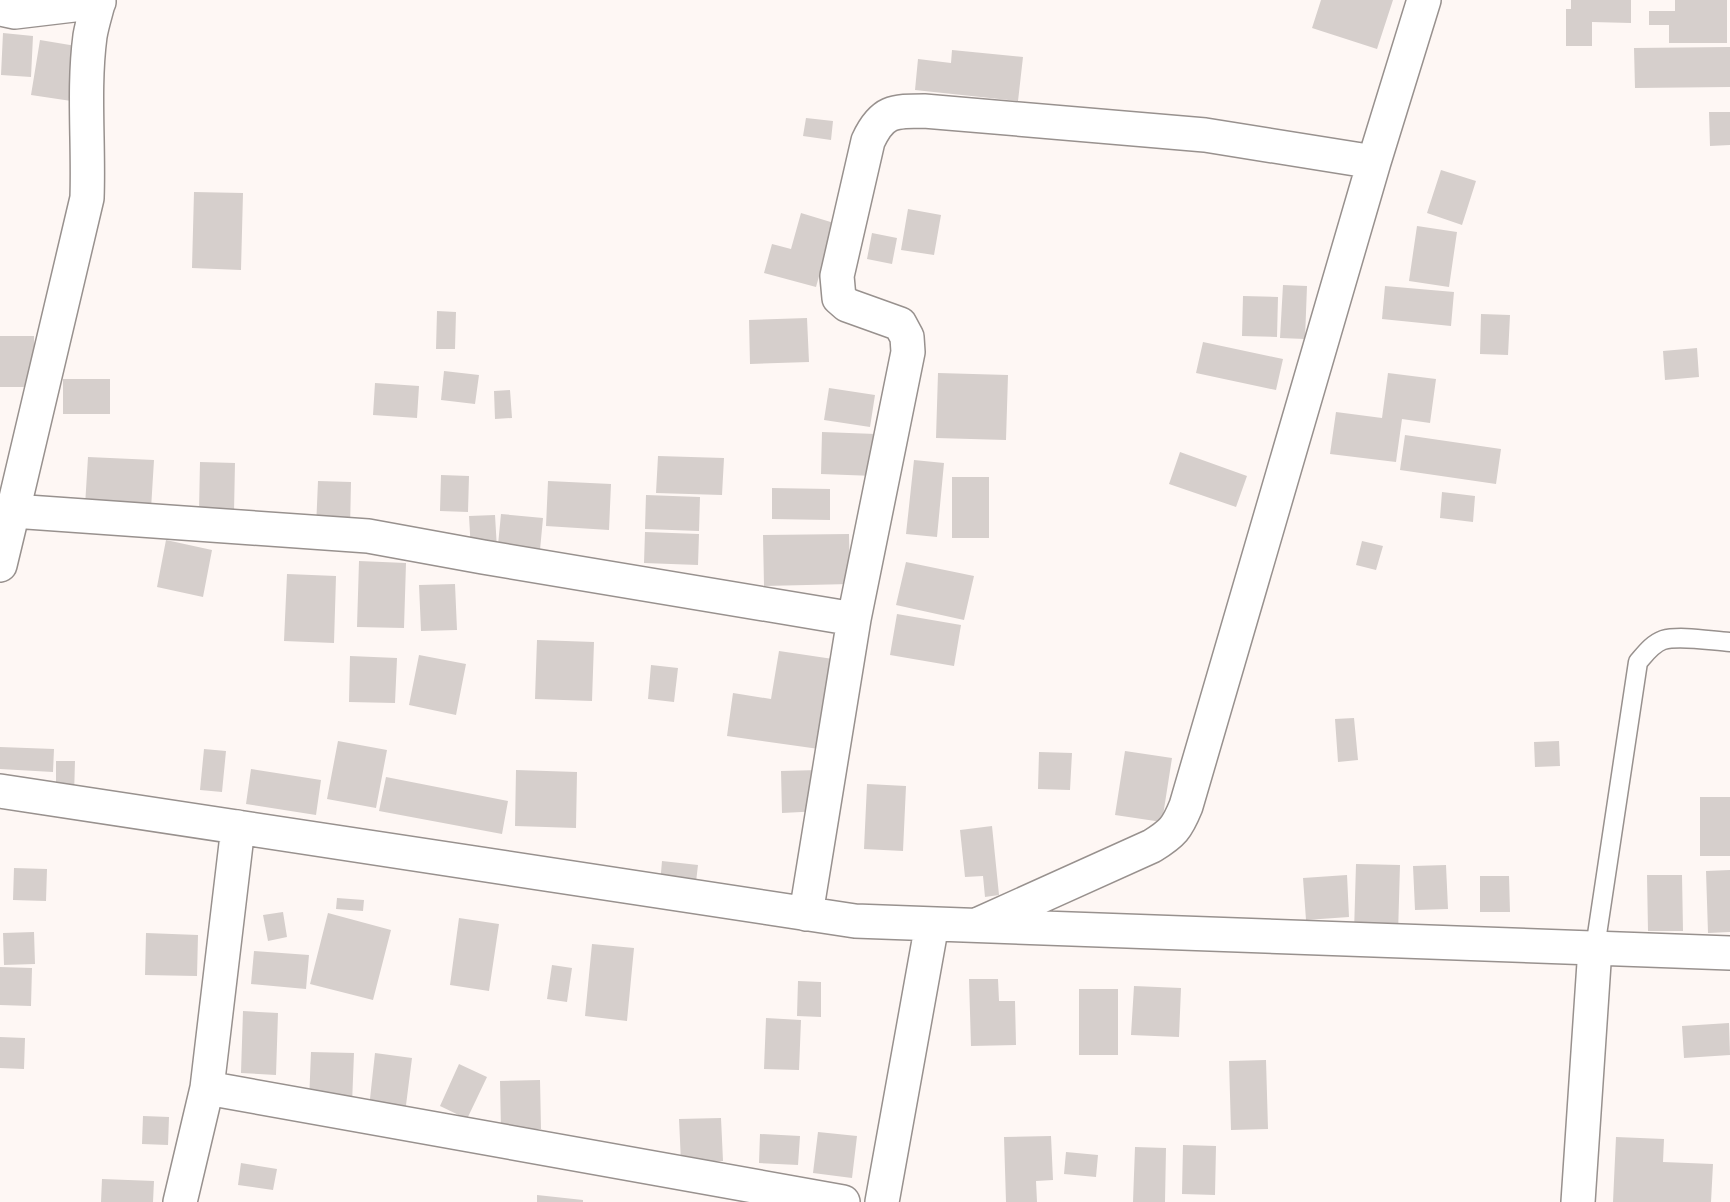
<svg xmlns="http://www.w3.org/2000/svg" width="1730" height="1202" viewBox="0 0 1730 1202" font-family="'Work Sans',sans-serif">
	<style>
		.building { fill: #d6cfcc }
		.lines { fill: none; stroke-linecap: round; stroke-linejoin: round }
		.lane-casing { stroke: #98918e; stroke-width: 21 }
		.street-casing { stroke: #98918e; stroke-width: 36 }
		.lane { stroke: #fff; stroke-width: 18 }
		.street { stroke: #fff; stroke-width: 33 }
	</style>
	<rect width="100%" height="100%" fill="#fef7f4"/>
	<path class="building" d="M 1321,0 L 1393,0 L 1377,49 L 1312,28 Z
		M 1571,0 L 1631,0 L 1631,23 L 1592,22 L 1592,46 L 1566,46 L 1566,9 L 1571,9 Z
		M 1675,0 L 1727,0 L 1727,43 L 1669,43 L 1669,25 L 1649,25 L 1649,11 L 1675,11 Z
		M 3,33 L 33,36 L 31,77 L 1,75 Z
		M 40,40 L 88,48 L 78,102 L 31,95 Z
		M 1730,47 L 1730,87 L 1635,88 L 1634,48 Z
		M 952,50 L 1023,57 L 1018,101 L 915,90 L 918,59 L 951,63 Z
		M 1709,112 L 1730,112 L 1730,145 L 1710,146 Z
		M 806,118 L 833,121 L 831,140 L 803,136 Z
		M 1441,170 L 1476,181 L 1462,225 L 1427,213 Z
		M 194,192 L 243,193 L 241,270 L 192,268 Z
		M 908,209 L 941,215 L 934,255 L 901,250 Z
		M 801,213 L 834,223 L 816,287 L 764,273 L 772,244 L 791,249 Z
		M 1417,226 L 1457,232 L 1449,287 L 1409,281 Z
		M 872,233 L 897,238 L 892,264 L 867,259 Z
		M 1283,285 L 1307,286 L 1305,339 L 1280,338 Z
		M 1385,286 L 1454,292 L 1451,326 L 1382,319 Z
		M 1243,296 L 1278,297 L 1277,337 L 1242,336 Z
		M 437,311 L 456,312 L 455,349 L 436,349 Z
		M 1481,314 L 1510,315 L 1508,355 L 1480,354 Z
		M 807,318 L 809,362 L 750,364 L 749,320 Z
		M 0,336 L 34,336 L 35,387 L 0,387 Z
		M 1203,342 L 1283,359 L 1276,390 L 1196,373 Z
		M 1697,348 L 1699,377 L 1665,380 L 1663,351 Z
		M 444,371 L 479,375 L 475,404 L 441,400 Z
		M 938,373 L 1008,375 L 1006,440 L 936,438 Z
		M 1388,373 L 1436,379 L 1430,423 L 1402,419 L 1396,462 L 1330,454 L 1336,412 L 1382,418 Z
		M 63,379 L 110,379 L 110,414 L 63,414 Z
		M 375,383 L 419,386 L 417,418 L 373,415 Z
		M 829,388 L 875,395 L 870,427 L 824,420 Z
		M 510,390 L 512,418 L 495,419 L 494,391 Z
		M 822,432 L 876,434 L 874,476 L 821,474 Z
		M 1405,435 L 1501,449 L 1496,484 L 1400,470 Z
		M 1180,452 L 1247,476 L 1236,507 L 1169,484 Z
		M 658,456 L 724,458 L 722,495 L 656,493 Z
		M 88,457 L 154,460 L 151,509 L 85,506 Z
		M 914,460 L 944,463 L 937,537 L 906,534 Z
		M 200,462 L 235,463 L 234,512 L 199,511 Z
		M 441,475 L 469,476 L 468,512 L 440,511 Z
		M 952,477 L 989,477 L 989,538 L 952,538 Z
		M 318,481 L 351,482 L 350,529 L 316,528 Z
		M 548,481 L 611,484 L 609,530 L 546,526 Z
		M 772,488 L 830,489 L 830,520 L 772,519 Z
		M 1442,492 L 1475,496 L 1473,522 L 1440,518 Z
		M 646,495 L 700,497 L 699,531 L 645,529 Z
		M 501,514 L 543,518 L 540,550 L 498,545 Z
		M 495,515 L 497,549 L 471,551 L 469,516 Z
		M 645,532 L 699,534 L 698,565 L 644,563 Z
		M 849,534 L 850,584 L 764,586 L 763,535 Z
		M 166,540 L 212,550 L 203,597 L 157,587 Z
		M 1362,541 L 1383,546 L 1376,570 L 1356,565 Z
		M 359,561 L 406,563 L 404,628 L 357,627 Z
		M 906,562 L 974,576 L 964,620 L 896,605 Z
		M 287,574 L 336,576 L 334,643 L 284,641 Z
		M 455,584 L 457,630 L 421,631 L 419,585 Z
		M 897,614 L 961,625 L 954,666 L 890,655 Z
		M 537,640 L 594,642 L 592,701 L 535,699 Z
		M 779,651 L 833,659 L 819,749 L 727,736 L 733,693 L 771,699 Z
		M 419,655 L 466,664 L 456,715 L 409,705 Z
		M 350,656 L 397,658 L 395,703 L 349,702 Z
		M 651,665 L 678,668 L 674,702 L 648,699 Z
		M 1354,718 L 1358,760 L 1338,762 L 1335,719 Z
		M 338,741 L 387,750 L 376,808 L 327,799 Z
		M 1559,741 L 1560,766 L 1535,767 L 1534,742 Z
		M 0,747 L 54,749 L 53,772 L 0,769 Z
		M 204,749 L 226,751 L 222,792 L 200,790 Z
		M 1125,751 L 1172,758 L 1162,822 L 1115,815 Z
		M 1039,752 L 1072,753 L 1070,790 L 1038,789 Z
		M 56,761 L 75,761 L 74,796 L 56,796 Z
		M 251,769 L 321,780 L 316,815 L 246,804 Z
		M 516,770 L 577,772 L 576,828 L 515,826 Z
		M 819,770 L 821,811 L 782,813 L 781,771 Z
		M 386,777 L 508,801 L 502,834 L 379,811 Z
		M 867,784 L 906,786 L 903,851 L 864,849 Z
		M 1700,797 L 1730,797 L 1730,856 L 1700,856 Z
		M 992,826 L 999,895 L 985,897 L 983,876 L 965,877 L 960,830 Z
		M 662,861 L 698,865 L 694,899 L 659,896 Z
		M 1356,864 L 1400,865 L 1398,934 L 1354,932 Z
		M 1446,865 L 1448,909 L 1415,910 L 1413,866 Z
		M 14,868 L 47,869 L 46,901 L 13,900 Z
		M 1730,870 L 1730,932 L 1708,933 L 1706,871 Z
		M 1347,875 L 1349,917 L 1306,920 L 1303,878 Z
		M 1647,875 L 1682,875 L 1683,931 L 1648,931 Z
		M 1480,876 L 1509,876 L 1510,912 L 1480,912 Z
		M 337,898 L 364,900 L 363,911 L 336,909 Z
		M 283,912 L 287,937 L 268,941 L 263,915 Z
		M 328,913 L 391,930 L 373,1000 L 310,984 Z
		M 459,918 L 499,924 L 489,991 L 450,985 Z
		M 34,932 L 35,964 L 4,965 L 3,933 Z
		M 146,933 L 198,935 L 197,976 L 145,975 Z
		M 592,944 L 634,948 L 627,1021 L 585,1016 Z
		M 254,951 L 309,955 L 306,989 L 251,984 Z
		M 552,965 L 572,968 L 567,1002 L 547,999 Z
		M 0,967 L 32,968 L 31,1006 L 0,1005 Z
		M 969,979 L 998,979 L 999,1001 L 1015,1001 L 1016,1045 L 971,1046 Z
		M 798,981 L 821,982 L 821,1017 L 797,1016 Z
		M 1134,986 L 1181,988 L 1179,1037 L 1131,1035 Z
		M 1079,989 L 1118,989 L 1118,1055 L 1079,1055 Z
		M 243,1011 L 278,1013 L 276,1075 L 241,1073 Z
		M 766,1018 L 801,1020 L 799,1070 L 764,1069 Z
		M 1729,1023 L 1730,1055 L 1684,1058 L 1682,1026 Z
		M 0,1037 L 25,1038 L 24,1069 L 0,1068 Z
		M 311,1052 L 354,1053 L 352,1104 L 309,1102 Z
		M 375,1053 L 412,1058 L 405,1113 L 369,1108 Z
		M 1266,1060 L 1268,1129 L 1231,1130 L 1229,1061 Z
		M 459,1064 L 487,1077 L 467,1119 L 440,1106 Z
		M 540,1080 L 541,1129 L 501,1129 L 500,1081 Z
		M 143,1116 L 169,1117 L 168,1145 L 142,1144 Z
		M 721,1118 L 723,1161 L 681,1162 L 679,1119 Z
		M 818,1132 L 857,1136 L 852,1178 L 813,1173 Z
		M 760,1134 L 800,1136 L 798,1165 L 759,1163 Z
		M 1051,1136 L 1053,1180 L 1036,1181 L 1037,1202 L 1006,1202 L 1004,1137 Z
		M 1616,1137 L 1664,1139 L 1663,1162 L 1713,1164 L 1711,1202 L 1613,1202 Z
		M 1183,1145 L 1216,1146 L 1215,1195 L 1182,1194 Z
		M 1135,1147 L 1166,1148 L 1165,1202 L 1133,1202 Z
		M 1066,1152 L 1098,1155 L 1096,1177 L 1064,1174 Z
		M 241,1163 L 277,1169 L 273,1190 L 238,1185 Z
		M 102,1179 L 154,1181 L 153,1202 L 101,1202 Z
		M 537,1195 L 583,1200 L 583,1202 L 537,1202 Z"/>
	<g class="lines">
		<g class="lane-casing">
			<path id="lane" d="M 1595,948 L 1638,662 C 1645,654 1652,644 1663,640 C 1680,635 1712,641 1730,642"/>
		</g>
		<g class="street-casing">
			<path id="street" d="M 0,9 L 15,12 L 99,2
				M 13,511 L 87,198 C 89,144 83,89 90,36 C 92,24 96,12 99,0
				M 0,565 L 13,511 L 368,536 L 483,557 L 854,619
				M 0,791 L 855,921 L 1730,953
				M 806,914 L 854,619 L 908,352 L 907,337 L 900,324 L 847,305 L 839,298 L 837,276 L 868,141 C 882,111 893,111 924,111 L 1205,135 L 1374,162
				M 979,924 L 1152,846 C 1173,833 1177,828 1186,806 L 1374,162 L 1424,0
				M 207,1088 L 238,827
				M 180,1202 L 207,1088 L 843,1202
				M 882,1202 L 932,924
				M 1578,1202 L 1595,948"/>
		</g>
		<use href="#lane" class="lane"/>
		<use href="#street" class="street"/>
	</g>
</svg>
